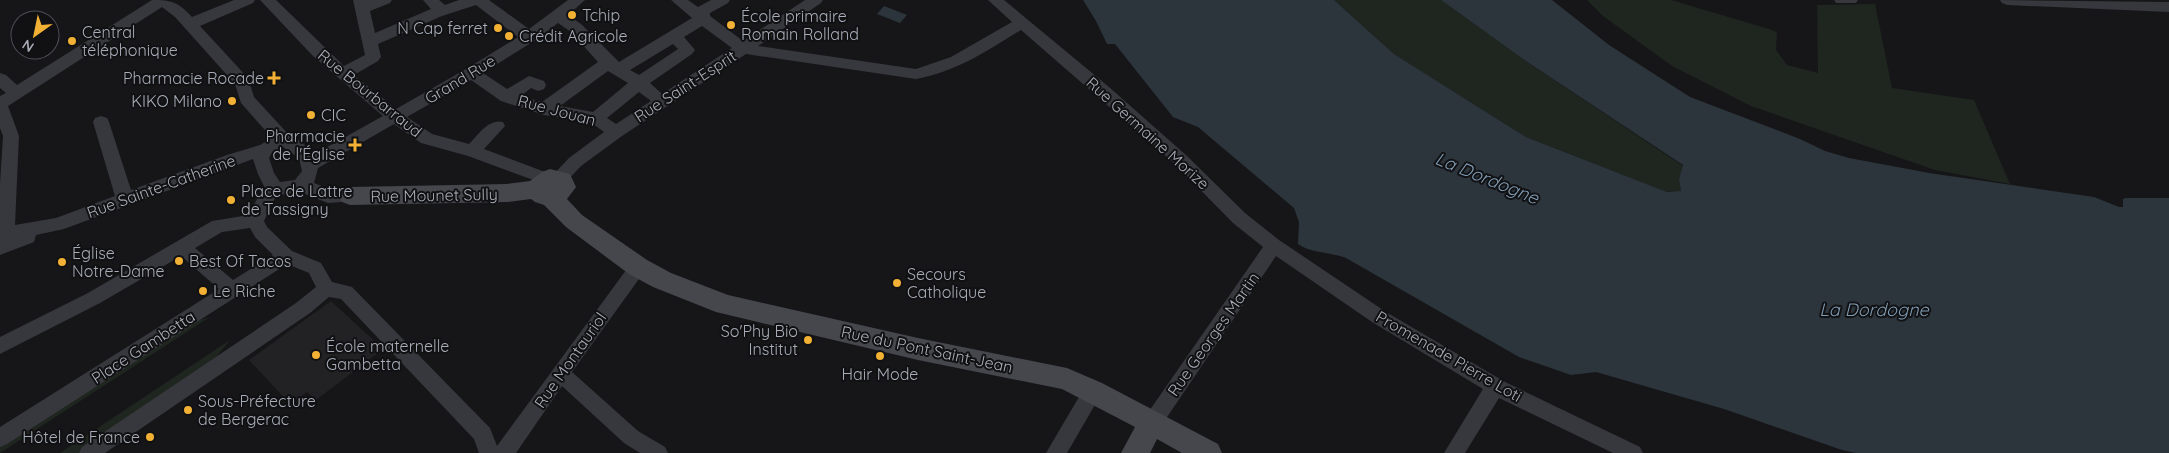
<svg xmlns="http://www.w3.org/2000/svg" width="2169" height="453" viewBox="0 0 2169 453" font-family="Quicksand,sans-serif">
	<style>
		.built { fill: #222225 }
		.green { fill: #1e261f }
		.water { fill: #2c353c }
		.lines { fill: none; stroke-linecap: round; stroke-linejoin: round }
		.street { fill: #37383d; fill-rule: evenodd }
		.secondary { fill: #45474d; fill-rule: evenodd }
		.poi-dot { fill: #f2b134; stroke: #111113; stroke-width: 2 }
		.labels { text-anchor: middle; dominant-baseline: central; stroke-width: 4; stroke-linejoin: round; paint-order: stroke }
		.poi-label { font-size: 16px; fill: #a8adb8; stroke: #111113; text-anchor: start }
		.street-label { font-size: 16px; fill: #a8adb8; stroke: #111113 }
		.water-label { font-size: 18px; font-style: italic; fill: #7f9bb3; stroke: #111113 }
	</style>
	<rect width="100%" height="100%" fill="#161618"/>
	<path class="built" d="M 331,301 L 383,349 L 316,400 L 307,392 L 290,404 L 249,360 Z"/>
	<path class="green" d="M 1334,0 L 1441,0 L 1523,59 L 1683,166 L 1679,179 L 1681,191 L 1667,192 L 1526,137 L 1394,54 Z
		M 1587,0 L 1671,0 L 1769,29 L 1777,32 L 1776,50 L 1787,65 L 1818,73 L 1817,5 L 1875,4 L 1892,88 L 1974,100 L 2010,184 L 1935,170 L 1751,106 L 1672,66 L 1603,16 Z
		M 210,317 L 0,453 L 0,444 L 181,326 Z
		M 230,340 L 212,362 L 79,453 L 60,453 Z"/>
	<path class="water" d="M 1083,0 L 1334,0 L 1394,54 L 1526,137 L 1667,192 L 1681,191 L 1679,179 L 1683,165 L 1523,59 L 1441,0 L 1552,0 L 1609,45 L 1690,97 L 1800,139 L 1825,151 L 1849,158 L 1929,173 L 2094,197 L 2119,207 L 2123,207 L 2123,199 L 2126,198 L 2169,198 L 2169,453 L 1856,453 L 1842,450 L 1724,409 L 1596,372 L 1571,375 L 1519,357 L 1346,258 C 1331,252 1310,253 1298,244 L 1299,222 L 1294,208 L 1198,127 L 1173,117 L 1115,44 L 1107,44 L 1096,21 Z
		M 884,6 L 907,15 L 900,23 L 877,14 Z"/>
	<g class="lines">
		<path class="street" d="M 152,0 C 172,0 178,2 192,17 L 234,0 L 255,0 L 253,3 L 200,26 L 248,78 L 254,97 L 289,135 L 302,142 L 313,155 L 383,116 L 313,56 L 260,0 L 276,0 L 344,66 L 365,55 L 353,0 L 392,0 L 390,3 L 370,11 L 375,33 L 431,9 L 423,0 L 439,0 L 445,5 L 459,0 L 489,0 L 529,29 L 568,0 L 585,0 L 568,15 L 581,24 L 619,62 L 692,18 L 671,0 L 688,0 L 698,7 L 711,0 L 730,0 L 728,3 L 710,13 L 710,16 L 743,41 L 805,0 L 823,0 L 821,3 L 758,46 L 916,69 L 951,57 L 1012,22 L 988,0 L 1004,0 L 1109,87 L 1187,156 L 1245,213 L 1279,240 L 1386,312 L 1505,382 L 1640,447 L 1643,453 L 1613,453 L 1499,398 L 1465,453 L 1444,453 L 1483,389 L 1372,322 L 1276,256 L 1159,429 L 1152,432 L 1145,429 L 1142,423 L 1145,417 L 1263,247 L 1233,223 L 1175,164 L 1021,30 C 987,51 956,72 916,79 L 746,54 L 622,136 L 581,166 L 566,182 L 560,184 L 554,182 L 547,185 L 468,156 L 421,143 L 394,124 L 318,168 L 314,183 L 329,189 L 356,191 L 359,196 L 356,201 L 328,203 L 300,192 L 279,195 L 274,200 L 264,221 L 267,227 L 292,251 L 321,263 L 332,282 L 352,287 L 490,428 L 497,446 L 632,262 L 638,260 L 644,262 L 647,267 L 644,272 L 572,372 L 638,431 L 665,447 L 668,453 L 640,453 L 624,443 L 562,386 L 516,453 L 479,453 L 474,439 L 341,299 L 329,297 L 310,313 L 105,453 L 79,453 L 82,447 L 296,303 L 316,287 L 309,273 L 287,264 L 7,444 L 0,447 L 0,427 L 219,289 L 181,256 L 100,303 L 0,354 L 0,337 L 88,293 L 212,221 L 249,215 L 261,191 L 265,188 L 258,174 L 253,159 L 64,229 L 36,235 L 34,242 L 0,255 L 0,184 L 3,136 L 0,128 L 0,96 L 6,93 L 0,88 L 0,73 L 6,75 L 17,85 ZM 476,5 L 518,37 L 466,69 L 396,109 L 354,75 L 378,61 L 381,57 L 378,44 L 442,16 ZM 162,7 L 175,17 L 235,84 L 241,103 L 272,138 L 260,145 L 227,155 L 131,190 L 109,122 L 107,118 L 101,116 L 95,118 L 93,122 L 115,196 L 56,218 L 15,225 L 19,136 L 8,106 ZM 558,23 L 571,32 L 598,62 L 542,102 L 521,96 L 531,88 L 538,91 L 544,89 L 546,85 L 544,81 L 529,76 L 507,89 L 483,73 L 534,41 ZM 702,26 L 732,48 L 662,94 L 650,83 L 692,54 L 695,50 L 684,37 ZM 673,44 L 678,49 L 639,75 L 630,70 ZM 608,71 L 628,83 L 593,112 L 560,106 ZM 471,80 L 501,101 L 544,115 L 592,123 L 604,132 L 569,158 L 553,175 L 484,149 L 505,126 L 503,122 C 489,118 478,135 469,144 L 432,134 L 407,117 ZM 639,92 L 651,101 L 616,124 L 607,118 ZM 283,147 L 299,158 L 302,171 L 295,180 L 280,182 L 274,173 L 269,158 L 271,154 ZM 250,228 L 255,237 L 273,255 L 233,280 L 195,248 L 222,232 Z
			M 1834,0 L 1858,0 L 1856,3 L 1836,3 Z
			M 2000,0 L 2169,2 L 2169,12 L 2007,5 L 2002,3 Z
			M 1093,383 L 1100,385 L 1103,391 L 1067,453 L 1046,453 L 1086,385 Z"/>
		<path class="secondary" d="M 550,169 L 570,174 L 576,187 L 567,199 L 582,215 L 647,260 L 671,273 L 728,295 L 918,338 L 1067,368 L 1102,383 L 1218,444 L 1222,453 L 1182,453 L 1157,439 L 1150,453 L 1121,453 L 1135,427 L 1062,389 L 918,360 L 716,312 L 653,287 L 629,274 L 566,227 L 544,205 L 535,202 L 531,199 L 507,202 L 350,205 L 342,202 L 338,196 L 342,190 L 350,187 L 507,184 L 530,181 L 542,172 Z"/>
	</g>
	<g class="poi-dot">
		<circle cx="572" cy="15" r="5"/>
		<circle cx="731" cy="25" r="5"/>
		<circle cx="498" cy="28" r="5"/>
		<circle cx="509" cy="36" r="5"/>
		<circle cx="72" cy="41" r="5"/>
		<path d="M271.5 70.5h5v5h5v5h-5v5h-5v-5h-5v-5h5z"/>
		<circle cx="232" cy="101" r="5"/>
		<circle cx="311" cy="115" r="5"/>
		<path d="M352.5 137.5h5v5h5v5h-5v5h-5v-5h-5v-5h5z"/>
		<circle cx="231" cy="200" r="5"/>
		<circle cx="179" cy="261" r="5"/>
		<circle cx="62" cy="262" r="5"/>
		<circle cx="897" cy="283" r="5"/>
		<circle cx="203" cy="291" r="5"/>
		<circle cx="808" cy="340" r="5"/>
		<circle cx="316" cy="355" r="5"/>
		<circle cx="880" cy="356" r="5"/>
		<circle cx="188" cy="410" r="5"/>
		<circle cx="150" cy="437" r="5"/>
	</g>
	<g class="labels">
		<g class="poi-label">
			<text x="582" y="15">Tchip</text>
			<text x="741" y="16">École primaire<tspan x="741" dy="18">Romain Rolland</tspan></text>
			<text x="488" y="28" text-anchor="end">N Cap ferret</text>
			<text x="82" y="32">Central<tspan x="82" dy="18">téléphonique</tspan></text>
			<text x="519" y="36">Crédit Agricole</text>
			<text x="264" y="78" text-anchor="end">Pharmacie Rocade</text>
			<text x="222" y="101" text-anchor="end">KIKO Milano</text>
			<text x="321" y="115">CIC</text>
			<text x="345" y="136" text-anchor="end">Pharmacie<tspan x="345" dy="18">de l'Église</tspan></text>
			<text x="241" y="191">Place de Lattre<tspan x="241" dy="18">de Tassigny</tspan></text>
			<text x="72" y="253">Église<tspan x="72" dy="18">Notre-Dame</tspan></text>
			<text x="189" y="261">Best Of Tacos</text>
			<text x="907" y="274">Secours<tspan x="907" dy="18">Catholique</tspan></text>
			<text x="213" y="291">Le Riche</text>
			<text x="798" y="331" text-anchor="end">So'Phy Bio<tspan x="798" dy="18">Institut</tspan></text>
			<text x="326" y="346">École maternelle<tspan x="326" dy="18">Gambetta</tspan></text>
			<text x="880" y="374" text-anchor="middle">Hair Mode</text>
			<text x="198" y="401">Sous-Préfecture<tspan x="198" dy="18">de Bergerac</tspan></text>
			<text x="140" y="437" text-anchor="end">Hôtel de France</text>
		</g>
		<g class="street-label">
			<text transform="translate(460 79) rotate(-31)">Grand Rue</text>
			<text transform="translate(685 86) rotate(-33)">Rue Saint-Esprit</text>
			<text transform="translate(370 93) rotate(39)">Rue Bourbarraud</text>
			<text transform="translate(557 110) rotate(15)">Rue Jouan</text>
			<text transform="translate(1148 133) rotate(42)">Rue Germaine Morize</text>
			<text transform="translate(161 186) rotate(-20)">Rue Sainte-Catherine</text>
			<text transform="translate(434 195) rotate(-1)">Rue Mounet Sully</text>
			<text transform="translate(1213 334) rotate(-55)">Rue Georges Martin</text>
			<text transform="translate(143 347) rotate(-33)">Place Gambetta</text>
			<text transform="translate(927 349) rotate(12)">Rue du Pont Saint-Jean</text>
			<text transform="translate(1449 356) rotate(30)">Promenade Pierre Loti</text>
			<text transform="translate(570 360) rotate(-55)">Rue Montauriol</text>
		</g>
		<g class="water-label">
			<text transform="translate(1487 178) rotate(22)">La Dordogne</text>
			<text x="1874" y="309">La Dordogne</text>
		</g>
	</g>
	<g transform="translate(35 35) rotate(213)"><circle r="24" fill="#111113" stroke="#4d4f55"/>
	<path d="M0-4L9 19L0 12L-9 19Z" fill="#f2b134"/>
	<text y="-8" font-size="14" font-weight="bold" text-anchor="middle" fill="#a8adb8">N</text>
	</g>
</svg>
